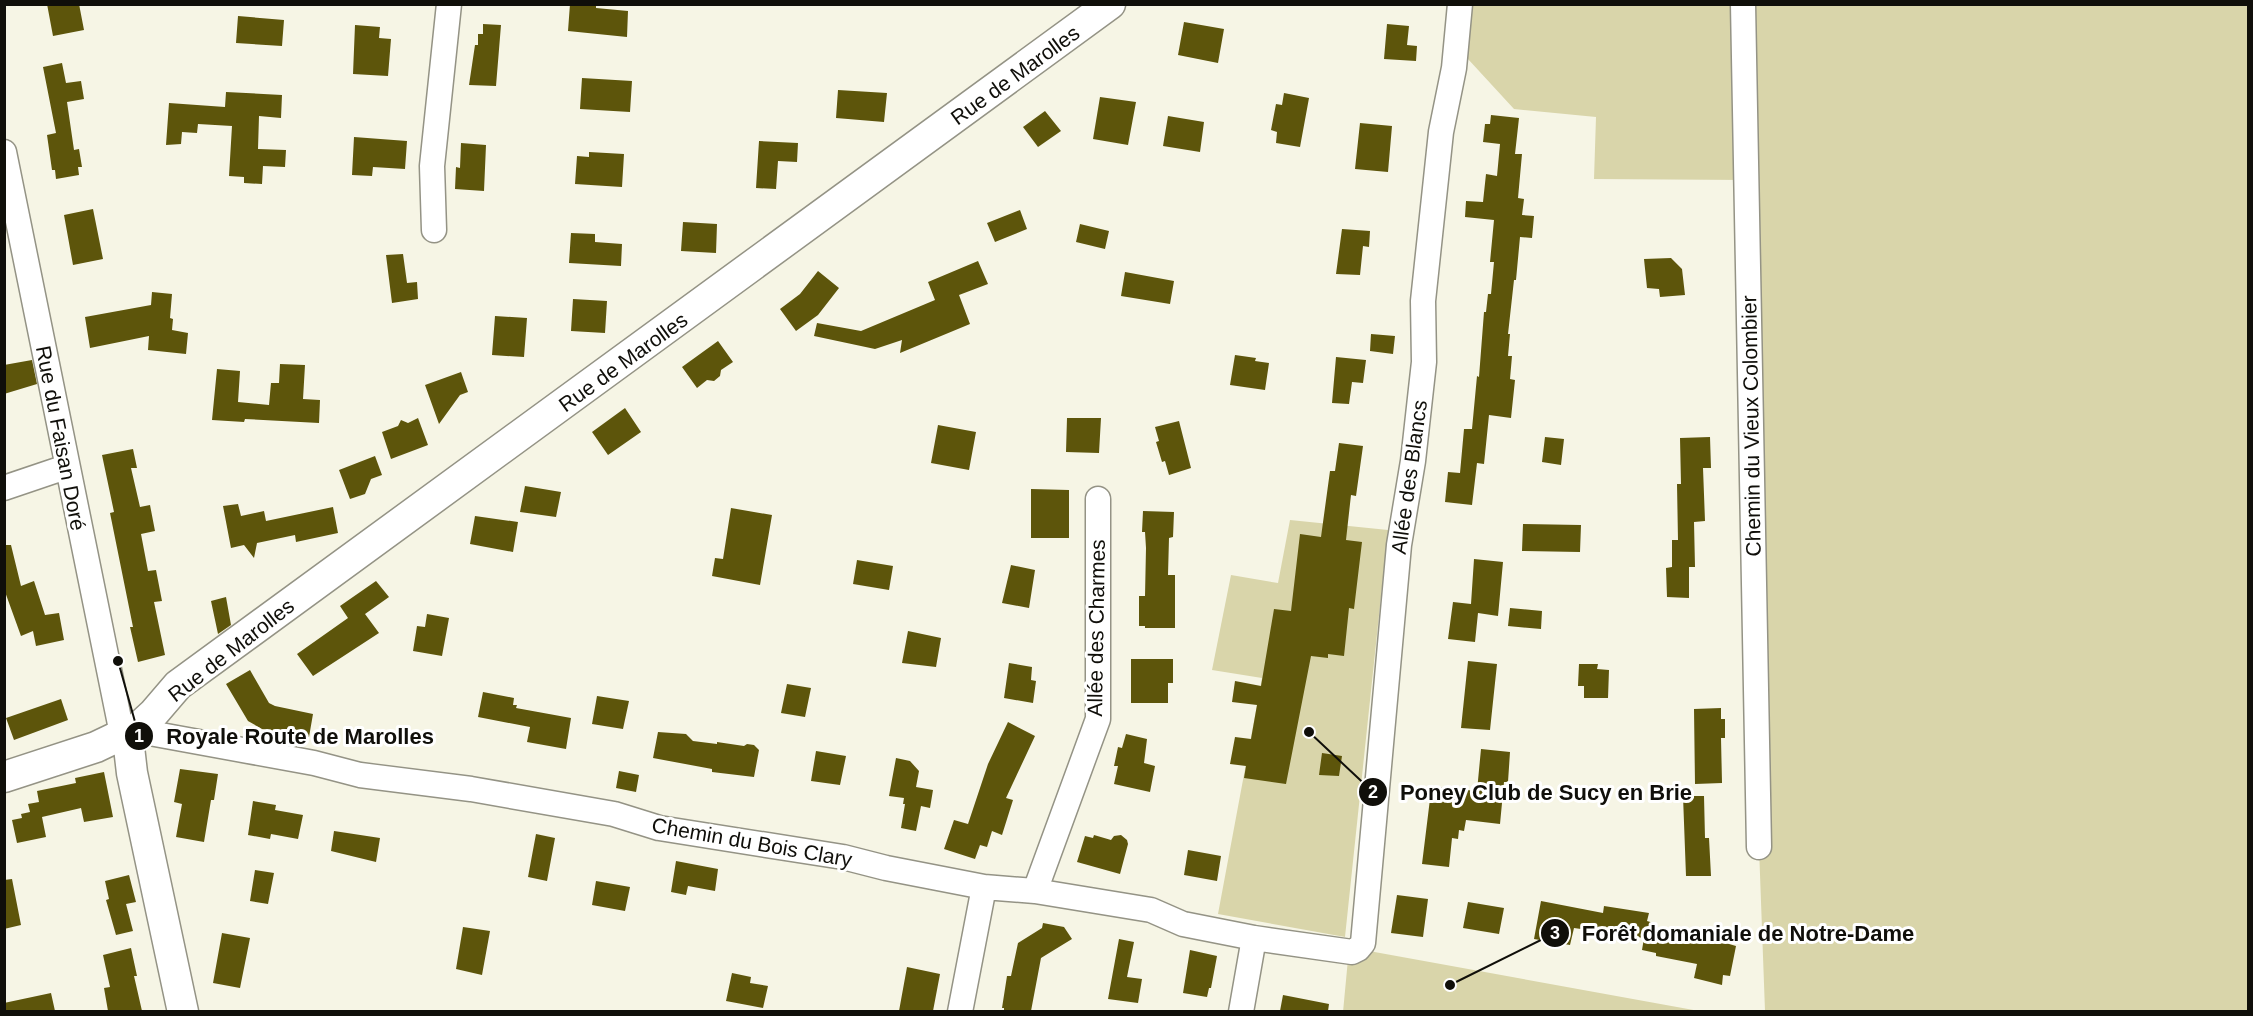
<svg xmlns="http://www.w3.org/2000/svg" width="2253" height="1016" viewBox="0 0 2253 1016" font-family="Helvetica,sans-serif">
	<style>
		.green { fill: #d9d5aa }
		.building { fill: #5d550b }
		.lines { fill: none; stroke-linecap: round; stroke-linejoin: round }
		.minor-casing { stroke: #949385; stroke-width: 27 }
		.tertiary-casing { stroke: #949385; stroke-width: 33 }
		.minor { stroke: #fff; stroke-width: 24 }
		.tertiary { stroke: #fff; stroke-width: 30 }
		.labels { text-anchor: middle; dominant-baseline: central; stroke-width: 6; stroke-linejoin: round; paint-order: stroke }
		.street-label { font-size: 21px; fill: #100f0a; stroke: #fff }
		.leader { fill: none; stroke: #100f0a; stroke-width: 2 }
		.callout-dot { fill: #100f0a; stroke: #fff; stroke-width: 2 }
		.mark-label { font-size: 18px; text-anchor: middle; font-weight: bold; fill: #fff }
		.callout-label { font-size: 22px; text-anchor: middle; font-weight: bold; fill: #100f0a; stroke: #fff; stroke-width: 6; stroke-linejoin: round; paint-order: stroke }
	</style>
	<rect width="100%" height="100%" fill="#f6f5e5"/>
	<path class="green" d="M 1460,5 L 2248,5 L 2248,1011 L 1765,1011 L 1759,847 L 1746,180 L 1594,179 L 1596,117 L 1514,109 L 1456,46 Z
		M 1290,520 L 1388,530 L 1345,937 L 1218,914 L 1262,678 L 1212,670 L 1231,575 L 1278,583 Z
		M 1358,949 L 1699,1011 L 1343,1012 L 1348,959 Z"/>
	<path class="building" d="M 47,4 L 79,4 L 84,30 L 53,36 Z
		M 570,4 L 596,4 L 596,8 L 628,11 L 627,37 L 568,31 Z
		M 238,16 L 284,20 L 282,46 L 236,43 Z
		M 1184,22 L 1224,29 L 1218,63 L 1178,55 Z
		M 483,24 L 501,25 L 496,86 L 469,85 L 475,45 L 478,45 L 478,34 L 483,34 Z
		M 1387,24 L 1409,26 L 1407,45 L 1417,46 L 1416,61 L 1384,59 Z
		M 355,25 L 380,27 L 379,38 L 391,39 L 388,76 L 353,74 Z
		M 62,63 L 66,83 L 81,81 L 84,99 L 67,102 L 74,150 L 79,149 L 82,167 L 78,167 L 79,175 L 56,179 L 55,170 L 52,170 L 47,135 L 56,133 L 43,67 Z
		M 582,78 L 632,81 L 630,112 L 580,109 Z
		M 838,90 L 887,93 L 884,122 L 836,118 Z
		M 226,92 L 282,95 L 281,118 L 259,116 L 258,149 L 286,150 L 285,167 L 263,166 L 262,184 L 244,183 L 244,177 L 229,176 L 232,126 L 198,124 L 197,133 L 182,132 L 181,144 L 166,145 L 169,103 L 225,107 Z
		M 1284,93 L 1309,98 L 1300,147 L 1276,143 L 1277,132 L 1271,130 L 1276,104 L 1282,105 Z
		M 1100,97 L 1136,102 L 1128,145 L 1093,139 Z
		M 1045,111 L 1061,131 L 1038,147 L 1023,127 Z
		M 1491,115 L 1519,118 L 1515,154 L 1522,154 L 1518,198 L 1524,199 L 1522,215 L 1534,216 L 1532,238 L 1520,237 L 1516,280 L 1514,280 L 1508,334 L 1510,334 L 1508,356 L 1512,356 L 1510,379 L 1515,380 L 1511,418 L 1489,415 L 1484,464 L 1477,463 L 1472,505 L 1445,502 L 1448,472 L 1460,473 L 1464,429 L 1472,429 L 1477,376 L 1479,377 L 1484,312 L 1486,312 L 1488,294 L 1491,294 L 1494,262 L 1490,262 L 1494,220 L 1465,217 L 1466,201 L 1483,202 L 1486,174 L 1497,176 L 1500,144 L 1483,142 L 1485,124 L 1490,124 Z
		M 1168,116 L 1204,122 L 1200,152 L 1163,146 Z
		M 1360,123 L 1392,126 L 1388,172 L 1355,169 Z
		M 354,137 L 407,141 L 405,169 L 373,167 L 372,176 L 352,175 Z
		M 759,141 L 798,143 L 797,162 L 778,161 L 776,189 L 756,188 Z
		M 461,143 L 486,145 L 484,191 L 455,189 L 456,167 L 460,168 Z
		M 589,152 L 624,154 L 622,187 L 575,184 L 577,156 L 589,157 Z
		M 93,209 L 103,259 L 73,265 L 64,215 Z
		M 1020,210 L 1027,229 L 995,242 L 987,223 Z
		M 683,222 L 717,224 L 716,253 L 681,251 Z
		M 1080,224 L 1109,231 L 1105,249 L 1076,242 Z
		M 1342,229 L 1370,231 L 1369,247 L 1363,246 L 1360,275 L 1336,274 Z
		M 571,233 L 595,234 L 595,242 L 622,244 L 621,266 L 569,263 Z
		M 403,254 L 407,283 L 417,282 L 418,299 L 392,303 L 386,255 Z
		M 1671,258 L 1682,269 L 1685,295 L 1660,297 L 1659,289 L 1647,288 L 1644,259 Z
		M 978,261 L 988,284 L 959,295 L 970,324 L 900,353 L 902,340 L 875,349 L 814,336 L 817,323 L 861,331 L 935,300 L 928,282 Z
		M 818,271 L 839,288 L 818,315 L 796,331 L 780,309 L 800,294 Z
		M 1125,272 L 1174,281 L 1170,304 L 1121,296 Z
		M 152,292 L 172,294 L 170,318 L 173,319 L 172,330 L 188,333 L 186,354 L 148,350 L 149,336 L 90,348 L 85,317 L 151,305 Z
		M 573,299 L 607,301 L 605,333 L 571,331 Z
		M 495,316 L 527,318 L 524,357 L 492,355 Z
		M 1371,334 L 1395,336 L 1393,354 L 1370,351 Z
		M 718,341 L 733,362 L 721,370 L 720,376 L 714,381 L 707,380 L 697,388 L 682,367 Z
		M 1235,355 L 1256,358 L 1255,361 L 1269,363 L 1265,390 L 1230,385 Z
		M 1336,357 L 1366,360 L 1363,383 L 1352,382 L 1349,404 L 1332,403 Z
		M 32,360 L 37,384 L 4,394 L 4,365 Z
		M 280,364 L 305,365 L 303,399 L 320,400 L 319,423 L 245,419 L 244,422 L 212,420 L 217,369 L 240,371 L 238,402 L 269,405 L 271,383 L 279,383 Z
		M 461,372 L 468,392 L 460,395 L 439,424 L 425,385 Z
		M 625,408 L 641,432 L 608,455 L 592,432 Z
		M 418,418 L 428,445 L 391,459 L 382,432 L 398,426 L 401,420 L 408,423 Z
		M 1067,418 L 1101,418 L 1099,453 L 1066,452 Z
		M 1179,421 L 1191,468 L 1169,475 L 1165,461 L 1162,462 L 1156,442 L 1159,441 L 1155,427 Z
		M 938,425 L 976,432 L 969,470 L 931,463 Z
		M 1545,437 L 1564,439 L 1561,465 L 1542,462 Z
		M 1710,437 L 1711,468 L 1703,468 L 1705,521 L 1694,522 L 1695,567 L 1689,567 L 1689,598 L 1667,597 L 1666,568 L 1672,567 L 1672,540 L 1678,540 L 1677,484 L 1681,484 L 1680,438 Z
		M 1339,443 L 1363,446 L 1356,496 L 1351,495 L 1346,540 L 1362,542 L 1354,609 L 1349,608 L 1344,656 L 1328,654 L 1328,658 L 1311,656 L 1286,784 L 1244,778 L 1246,766 L 1230,764 L 1235,737 L 1251,739 L 1257,705 L 1232,702 L 1235,681 L 1261,686 L 1274,609 L 1291,611 L 1300,534 L 1321,537 L 1330,471 L 1335,471 Z
		M 133,449 L 137,468 L 131,468 L 140,507 L 150,505 L 155,531 L 141,534 L 148,571 L 156,570 L 162,601 L 154,602 L 165,655 L 138,662 L 130,627 L 133,627 L 110,513 L 114,512 L 102,455 Z
		M 375,456 L 382,475 L 371,479 L 365,494 L 350,499 L 339,470 Z
		M 525,486 L 561,492 L 556,517 L 520,512 Z
		M 1031,489 L 1069,490 L 1069,538 L 1031,538 Z
		M 238,504 L 241,516 L 264,511 L 266,521 L 333,507 L 338,533 L 296,542 L 295,535 L 257,543 L 254,558 L 244,545 L 231,548 L 223,506 Z
		M 731,508 L 772,515 L 760,585 L 712,576 L 715,558 L 723,559 Z
		M 1143,511 L 1174,512 L 1173,537 L 1169,538 L 1168,575 L 1175,575 L 1175,628 L 1145,628 L 1145,626 L 1139,626 L 1139,596 L 1145,596 L 1146,548 L 1145,532 L 1142,532 Z
		M 475,516 L 518,522 L 513,552 L 470,544 Z
		M 1523,524 L 1581,525 L 1580,552 L 1522,551 Z
		M 4,545 L 11,545 L 21,586 L 34,581 L 45,615 L 59,613 L 64,640 L 36,646 L 33,631 L 21,636 L 4,589 Z
		M 1474,559 L 1503,562 L 1498,616 L 1478,613 L 1475,642 L 1448,639 L 1453,602 L 1471,604 Z
		M 857,560 L 893,566 L 889,590 L 853,584 Z
		M 1011,565 L 1035,570 L 1029,608 L 1002,603 Z
		M 376,581 L 389,597 L 365,614 L 379,633 L 313,676 L 297,654 L 348,618 L 340,606 Z
		M 226,597 L 231,625 L 218,634 L 211,601 Z
		M 1510,608 L 1542,611 L 1541,629 L 1508,626 Z
		M 427,614 L 449,618 L 442,656 L 413,651 L 417,626 L 425,627 Z
		M 908,631 L 941,638 L 936,667 L 902,663 Z
		M 1131,659 L 1173,659 L 1173,683 L 1168,683 L 1168,703 L 1131,703 Z
		M 1468,661 L 1497,664 L 1490,730 L 1461,728 Z
		M 1009,663 L 1032,667 L 1031,680 L 1036,681 L 1033,703 L 1004,698 Z
		M 1579,664 L 1598,664 L 1597,669 L 1609,670 L 1608,698 L 1584,698 L 1584,686 L 1578,686 Z
		M 250,670 L 269,703 L 275,706 L 313,714 L 309,737 L 262,729 L 248,721 L 226,684 Z
		M 787,684 L 811,688 L 805,717 L 781,713 Z
		M 483,692 L 514,698 L 513,705 L 517,705 L 516,708 L 571,718 L 566,749 L 527,742 L 530,727 L 478,717 Z
		M 597,696 L 629,701 L 623,729 L 592,724 Z
		M 61,699 L 68,720 L 14,740 L 6,718 Z
		M 1721,708 L 1721,719 L 1725,719 L 1725,738 L 1721,738 L 1722,783 L 1695,784 L 1694,709 Z
		M 1008,722 L 1035,736 L 1006,798 L 1013,800 L 1002,835 L 992,831 L 987,847 L 980,845 L 975,859 L 944,849 L 954,820 L 968,824 L 988,764 Z
		M 658,732 L 686,734 L 693,741 L 717,744 L 717,742 L 744,746 L 747,744 L 754,745 L 759,750 L 754,777 L 712,772 L 712,769 L 653,758 Z
		M 1126,734 L 1147,739 L 1144,763 L 1155,766 L 1150,792 L 1114,784 L 1118,766 L 1114,766 L 1118,747 L 1122,748 Z
		M 1481,749 L 1510,752 L 1508,782 L 1504,782 L 1500,824 L 1466,820 L 1464,831 L 1459,830 L 1458,839 L 1452,838 L 1449,867 L 1422,864 L 1430,799 L 1434,800 L 1436,787 L 1477,791 Z
		M 816,751 L 846,756 L 840,785 L 811,781 Z
		M 1322,753 L 1342,756 L 1339,776 L 1319,775 Z
		M 896,758 L 910,761 L 919,771 L 916,787 L 933,790 L 930,808 L 921,806 L 916,831 L 901,828 L 905,804 L 903,804 L 904,798 L 889,796 Z
		M 180,769 L 218,774 L 214,800 L 211,800 L 204,842 L 176,837 L 182,804 L 174,802 Z
		M 619,771 L 639,775 L 636,792 L 616,788 Z
		M 104,772 L 113,817 L 84,822 L 81,808 L 42,817 L 46,837 L 17,843 L 12,820 L 22,818 L 21,814 L 30,812 L 28,804 L 39,802 L 37,791 L 76,783 L 75,778 Z
		M 1683,796 L 1704,796 L 1705,838 L 1709,838 L 1711,876 L 1686,876 Z
		M 253,801 L 276,805 L 275,810 L 303,815 L 298,839 L 271,834 L 270,839 L 248,835 Z
		M 334,831 L 380,838 L 376,862 L 331,851 Z
		M 536,834 L 555,838 L 547,881 L 528,877 Z
		M 1094,835 L 1111,840 L 1114,836 L 1121,835 L 1127,840 L 1128,844 L 1120,874 L 1077,862 L 1085,836 L 1093,838 Z
		M 1188,850 L 1221,856 L 1217,881 L 1184,875 Z
		M 676,861 L 718,869 L 715,891 L 688,886 L 686,895 L 671,892 Z
		M 255,870 L 274,873 L 268,904 L 250,901 Z
		M 129,875 L 136,902 L 126,904 L 133,931 L 116,935 L 106,900 L 109,899 L 105,881 Z
		M 12,879 L 21,925 L 4,929 L 4,880 Z
		M 596,881 L 630,887 L 625,911 L 592,905 Z
		M 1397,895 L 1428,899 L 1423,937 L 1391,933 Z
		M 1541,901 L 1603,913 L 1604,906 L 1649,913 L 1647,921 L 1657,924 L 1657,928 L 1712,939 L 1736,946 L 1730,976 L 1723,975 L 1722,985 L 1694,978 L 1697,964 L 1656,956 L 1656,953 L 1642,950 L 1644,938 L 1574,928 L 1570,945 L 1534,939 Z
		M 1468,902 L 1504,908 L 1499,934 L 1463,928 Z
		M 1043,923 L 1064,927 L 1072,939 L 1041,958 L 1031,1011 L 1004,1011 L 1004,1008 L 1002,1008 L 1007,976 L 1011,976 L 1018,943 L 1042,928 Z
		M 463,927 L 490,931 L 482,975 L 456,969 Z
		M 222,933 L 250,938 L 240,988 L 213,983 Z
		M 1119,939 L 1134,942 L 1127,977 L 1142,979 L 1138,1003 L 1108,999 Z
		M 131,948 L 137,976 L 134,976 L 142,1011 L 108,1011 L 104,988 L 110,987 L 103,955 Z
		M 1190,950 L 1217,956 L 1211,988 L 1209,988 L 1207,997 L 1183,993 Z
		M 907,967 L 940,974 L 933,1011 L 899,1011 Z
		M 732,973 L 751,977 L 750,983 L 768,986 L 763,1008 L 726,1001 Z
		M 51,993 L 55,1011 L 4,1011 L 4,1003 Z
		M 1283,995 L 1329,1004 L 1328,1011 L 1280,1011 Z"/>
	<g class="lines">
		<g class="minor-casing">
			<path id="minor" d="M 1743,4 L 1759,847
				M 4,152 L 120,724
				M 434,230 L 432,166 L 449,4
				M 4,488 L 66,467
				M 144,732 L 314,763 L 360,775 L 471,789 L 614,814 L 659,828 L 843,857 L 886,868 L 984,887 L 1035,891 L 1151,910 L 1183,924 L 1254,938 L 1352,952 L 1358,949 L 1363,943 L 1399,545 L 1413,461 L 1424,362 L 1423,301 L 1441,132 L 1454,68 L 1460,4
				M 1035,891 L 1098,719 L 1098,499
				M 960,1012 L 984,887
				M 1241,1012 L 1254,938"/>
		</g>
		<g class="tertiary-casing">
			<path id="tertiary" d="M 141,725 L 154,713 L 178,685 L 1110,4
				M 129,747 L 132,773 L 183,1012
				M 4,777 L 96,747 L 117,737"/>
		</g>
		<use href="#minor" class="minor"/>
		<use href="#tertiary" class="tertiary"/>
	</g>
	<g class="labels">
		<g class="street-label">
			<text transform="translate(1015 75) rotate(-36)">Rue de Marolles</text>
			<text transform="translate(623 362) rotate(-36)">Rue de Marolles</text>
			<text transform="translate(1751 426) rotate(-91)">Chemin du Vieux Colombier</text>
			<text transform="translate(61 438) rotate(79)">Rue du Faisan Doré</text>
			<text transform="translate(1409 477) rotate(-82)">Allée des Blancs</text>
			<text transform="translate(1096 628) rotate(-89)">Allée des Charmes</text>
			<text transform="translate(231 650) rotate(-38)">Rue de Marolles</text>
			<text transform="translate(752 842) rotate(10)">Chemin du Bois Clary</text>
		</g>
	</g>
	<path class="leader" d="M118 661L139 736M1309 732L1373 792M1450 985L1555 933"/>
	<g class="callout-dot">
		<circle cx="118" cy="661" r="6"/>
		<circle cx="1309" cy="732" r="6"/>
		<circle cx="1450" cy="985" r="6"/>
		<circle cx="139" cy="736" r="15"/>
		<circle cx="1373" cy="792" r="15"/>
		<circle cx="1555" cy="933" r="15"/>
	</g>
	<g class="mark-label">
		<text x="139" y="742">1</text>
		<text x="1373" y="798">2</text>
		<text x="1555" y="939">3</text>
	</g>
	<g class="callout-label">
		<text x="300" y="744">Royale Route de Marolles</text>
		<text x="1546" y="800">Poney Club de Sucy en Brie</text>
		<text x="1748" y="941">Forêt domaniale de Notre-Dame</text>
	</g>
	<rect width="2253" height="1016" fill="none" stroke="#100f0a" stroke-width="12"/>
</svg>
